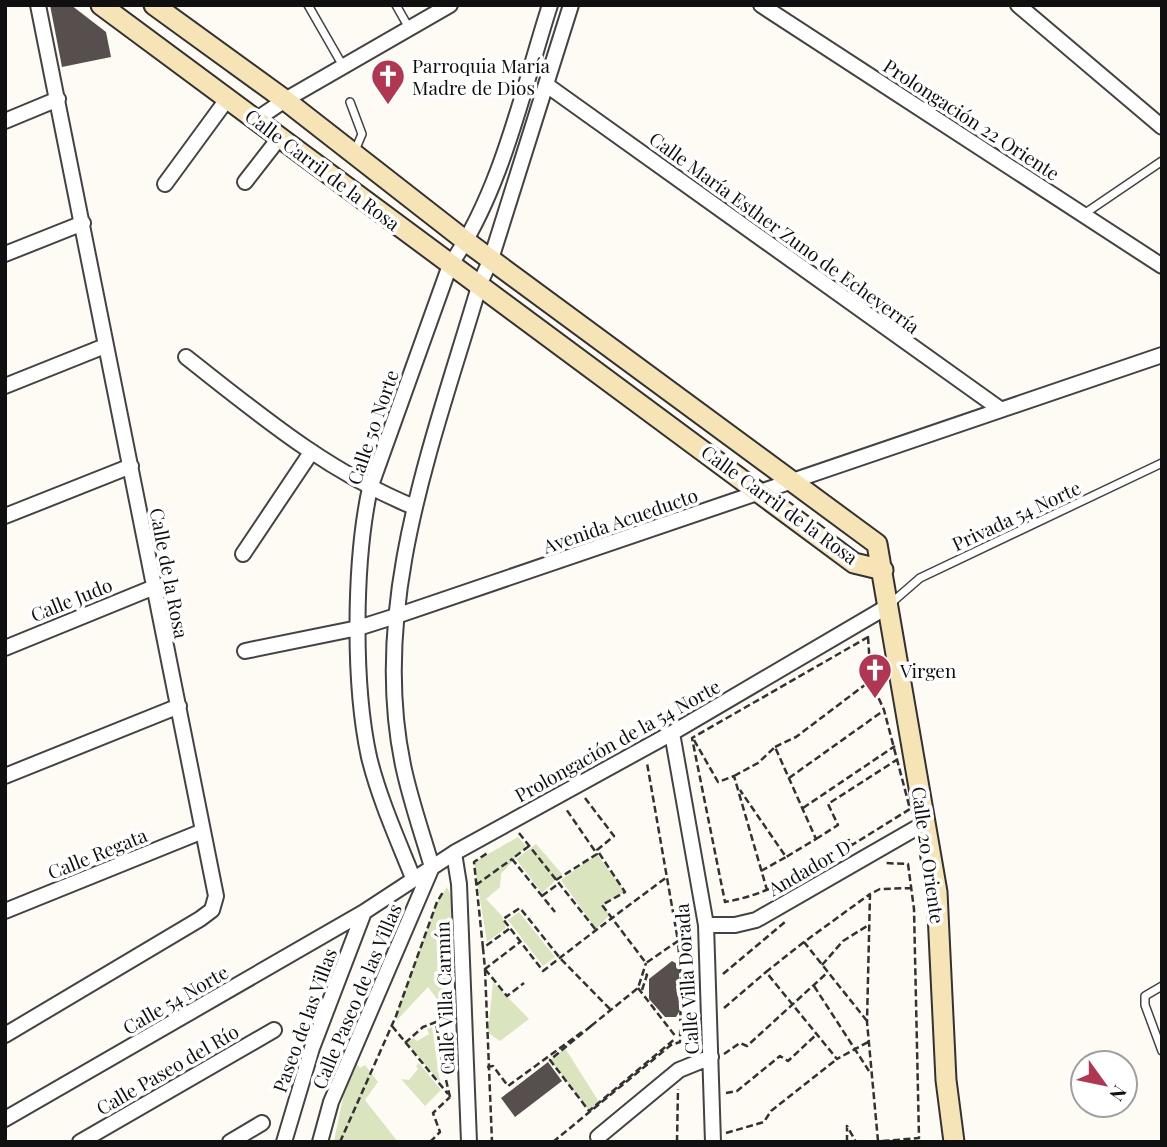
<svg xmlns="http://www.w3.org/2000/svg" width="1167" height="1147" viewBox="0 0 1167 1147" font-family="'Playfair Display',serif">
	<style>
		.green { fill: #dae5c0 }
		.building { fill: #574f4d }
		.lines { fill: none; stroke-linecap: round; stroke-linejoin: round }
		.service-casing { stroke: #434343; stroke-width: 10 }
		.minor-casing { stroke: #434343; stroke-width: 18 }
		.secondary-casing { stroke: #323232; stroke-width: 23 }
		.path { stroke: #323232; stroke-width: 2.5; stroke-dasharray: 7 3.5; stroke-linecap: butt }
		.service { stroke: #fff; stroke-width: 7 }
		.minor { stroke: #fff; stroke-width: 14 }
		.secondary { stroke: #f6e4b6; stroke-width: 19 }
		.labels { text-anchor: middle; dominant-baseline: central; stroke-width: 7; stroke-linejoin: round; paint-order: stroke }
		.poi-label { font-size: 19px; fill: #101010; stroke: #fff; text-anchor: start }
		.street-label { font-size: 19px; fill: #101010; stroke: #fff }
	</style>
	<rect width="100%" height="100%" fill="#fefaf4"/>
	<path class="green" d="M 518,837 L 526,846 L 501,874 L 500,887 L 486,899 L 502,916 L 506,928 L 487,942 L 474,862 Z
		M 536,844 L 562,874 L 542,893 L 516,859 Z
		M 597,854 L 625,892 L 602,905 L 610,915 L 596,929 L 561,880 Z
		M 447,887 L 464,925 L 459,967 L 446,970 L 449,1004 L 458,1004 L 458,1027 L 428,987 L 398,1019 L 395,1018 L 437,902 Z
		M 519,912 L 555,957 L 543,966 L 508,920 Z
		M 493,982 L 529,1019 L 500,1041 L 488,1033 Z
		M 432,1027 L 440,1082 L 407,1043 L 413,1038 L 417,1041 L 429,1034 L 427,1029 Z
		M 565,1048 L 599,1102 L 589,1111 L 550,1060 Z
		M 354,1060 L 360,1068 L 365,1065 L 378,1082 L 365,1100 L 398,1142 L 334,1141 L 350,1064 Z
		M 419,1063 L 441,1090 L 425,1106 L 401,1079 L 409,1080 L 418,1069 L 416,1066 Z"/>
	<path class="building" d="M 50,5 L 71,5 L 106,32 L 111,57 L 62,67 Z
		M 672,961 L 679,965 L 679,1012 L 676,1017 L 665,1017 L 649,999 L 649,979 Z
		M 548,1062 L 562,1081 L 515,1117 L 501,1098 Z"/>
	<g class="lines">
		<g class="service-casing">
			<path id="service" d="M 308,5 L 343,66
				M 396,5 L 409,28
				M 350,102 L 362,134 L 354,153
				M 1084,214 L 1162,161
				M 890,604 L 920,578 L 1162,463
				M 1162,986 L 1145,996 L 1145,1005 L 1162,1051"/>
		</g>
		<g class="minor-casing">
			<path id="minor" d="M 761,5 L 1162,266
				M 1018,5 L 1162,127
				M 548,86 L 1000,409
				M 257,119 L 285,100 L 450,5
				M 5,121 L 58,99
				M 245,182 L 280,137
				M 165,184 L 228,98
				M 5,254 L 83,223
				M 186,357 C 260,415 326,471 414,507
				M 5,386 L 105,346
				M 5,516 L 131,466
				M 243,554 L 310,454
				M 5,648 L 152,588
				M 245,651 L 358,628 L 396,616 L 1162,355
				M 672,733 L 706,925 L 713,1142
				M 5,776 L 179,706
				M 454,853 L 459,884 L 469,1142
				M 432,867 C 422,833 410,799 403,765 C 369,602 435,437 480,283 L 491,259 L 571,5
				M 413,878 C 397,838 379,798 369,757 C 353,683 354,562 370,488 L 450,265 C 501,193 523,89 550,5
				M 5,911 L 203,831
				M 706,925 L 735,925 L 756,920 L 925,823
				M 5,1035 L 200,919 L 212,910 L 216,896 L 38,5
				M 5,1119 L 364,912 L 454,853 L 672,733 L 890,605
				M 598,1137 L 679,1070 L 711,1057
				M 80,1142 L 274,1030
				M 230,1142 L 262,1123
				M 284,1142 L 312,1048 L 364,912
				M 320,1142 L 331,1102 L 432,867"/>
		</g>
		<g class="secondary-casing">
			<path id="secondary" d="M 101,5 L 854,563 L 883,570
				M 154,5 L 285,100 L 467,242 L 877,544 L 937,892 L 946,1080 L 954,1142"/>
		</g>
		<path class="path" d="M 868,637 L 871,681 L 884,710 L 910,809 L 852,845 L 849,840 C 816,868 768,895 725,902 L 692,738 Z
			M 694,740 L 718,782 L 734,776 L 767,890
			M 775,747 L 796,737 L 870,681
			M 734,776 L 758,763 L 775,747 L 816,839 L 786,857 L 740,790
			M 789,778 L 883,711
			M 585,798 L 614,836 L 597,850 L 625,892 L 602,905 L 646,963 L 678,941 L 647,763
			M 803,808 L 895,746
			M 519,833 L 596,930
			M 816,839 L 838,825 L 828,804 L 898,759
			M 529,846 L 512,859 L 555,912
			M 761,871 L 786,857
			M 556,880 L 597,854 L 566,809
			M 476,885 L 512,859
			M 542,896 L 558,884
			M 509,929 L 483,948 L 485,969 L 520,942
			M 804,942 L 766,972 L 837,1059 L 870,1041
			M 483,948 L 474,862 L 489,852
			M 822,965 L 843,941 L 867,926
			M 485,969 L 492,1142
			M 485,969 L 507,996 L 524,983
			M 723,974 L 785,922
			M 814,986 L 869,1071
			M 638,988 L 676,1037
			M 642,990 L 647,975 L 644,972
			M 724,1008 L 766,972
			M 610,1009 L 560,958 L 520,908 L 503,919 L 543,971 C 584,939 625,908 667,877
			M 867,1021 L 804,942 L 870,894
			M 392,1026 L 448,1094
			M 591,1026 L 550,1060 L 589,1111 L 676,1038
			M 591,1026 L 638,988 L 646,963
			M 436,1028 L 450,1032
			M 405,1043 L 423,1027 L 436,1022 L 443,1067
			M 724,1054 L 740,1043 L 747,1046 L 828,972
			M 487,1067 L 493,1066 L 508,1086 L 582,1032
			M 726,1093 L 737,1091 L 780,1056 L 788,1061 L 817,1034
			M 450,1097 L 443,1067 L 451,1066
			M 726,1133 L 764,1122 L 771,1111 L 837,1059
			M 878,1141 L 867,1022 L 870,894 L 880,889 L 911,888
			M 340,1142 L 396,1016 L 437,902 L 443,892
			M 430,1142 L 440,1132 L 433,1113 L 450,1097
			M 553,1142 L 671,1045 L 680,1042 L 681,980 L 678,941
			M 677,1142 L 678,1089
			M 847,1142 L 847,1126 L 856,1142
			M 872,1142 L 919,1138 L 914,909 L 908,864 L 884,863"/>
		<use href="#service" class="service"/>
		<use href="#minor" class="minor"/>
		<use href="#secondary" class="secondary"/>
	</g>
	<defs>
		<g id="church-pin" transform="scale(1.75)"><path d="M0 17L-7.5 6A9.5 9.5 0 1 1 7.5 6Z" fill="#b13652" stroke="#fff"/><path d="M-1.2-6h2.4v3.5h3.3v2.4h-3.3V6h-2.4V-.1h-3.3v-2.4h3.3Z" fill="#fff"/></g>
	</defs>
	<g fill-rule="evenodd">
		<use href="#church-pin" x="388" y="76"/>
		<use href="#church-pin" x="875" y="670"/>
	</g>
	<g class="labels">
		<g class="poi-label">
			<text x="412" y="65">Parroquia María<tspan x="412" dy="22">Madre de Dios</tspan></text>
			<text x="900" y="670">Virgen</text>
		</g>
		<g class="street-label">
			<text transform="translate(972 119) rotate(33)">Prolongación 22 Oriente</text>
			<text transform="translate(323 169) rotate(37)">Calle Carril de la Rosa</text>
			<text transform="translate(785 232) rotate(36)">Calle María Esther Zuno de Echeverría</text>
			<text transform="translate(372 427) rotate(-71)">Calle 50 Norte</text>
			<text transform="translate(780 504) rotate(36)">Calle Carril de la Rosa</text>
			<text transform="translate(1016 515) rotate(-25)">Privada 54 Norte</text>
			<text transform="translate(620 520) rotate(-19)">Avenida Acueducto</text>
			<text transform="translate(170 573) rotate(79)">Calle de la Rosa</text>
			<text transform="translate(71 599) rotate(-22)">Calle Judo</text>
			<text transform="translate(617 740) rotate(-29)">Prolongación de la 54 Norte</text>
			<text transform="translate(97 853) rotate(-22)">Calle Regata</text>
			<text transform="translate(929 855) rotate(82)">Calle 20 Oriente</text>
			<text transform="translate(809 867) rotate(-30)">Andador D</text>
			<text transform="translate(686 979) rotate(-94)">Calle Villa Dorada</text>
			<text transform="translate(356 996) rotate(-67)">Calle Paseo de las Villas</text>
			<text transform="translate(444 998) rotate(-92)">Calle Villa Carmín</text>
			<text transform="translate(175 999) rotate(-30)">Calle 54 Norte</text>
			<text transform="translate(304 1020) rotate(-70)">Paseo de las Villas</text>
			<text transform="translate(167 1069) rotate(-30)">Calle Paseo del Río</text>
		</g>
	</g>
	<rect width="1167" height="1147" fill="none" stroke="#101010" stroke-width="14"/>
	<g transform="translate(1104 1084) rotate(123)"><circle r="33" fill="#ffffff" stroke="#9f9f9f" stroke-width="2"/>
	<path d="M0-5L12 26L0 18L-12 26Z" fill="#b13652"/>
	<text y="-10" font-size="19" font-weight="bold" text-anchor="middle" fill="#101010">N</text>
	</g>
</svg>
